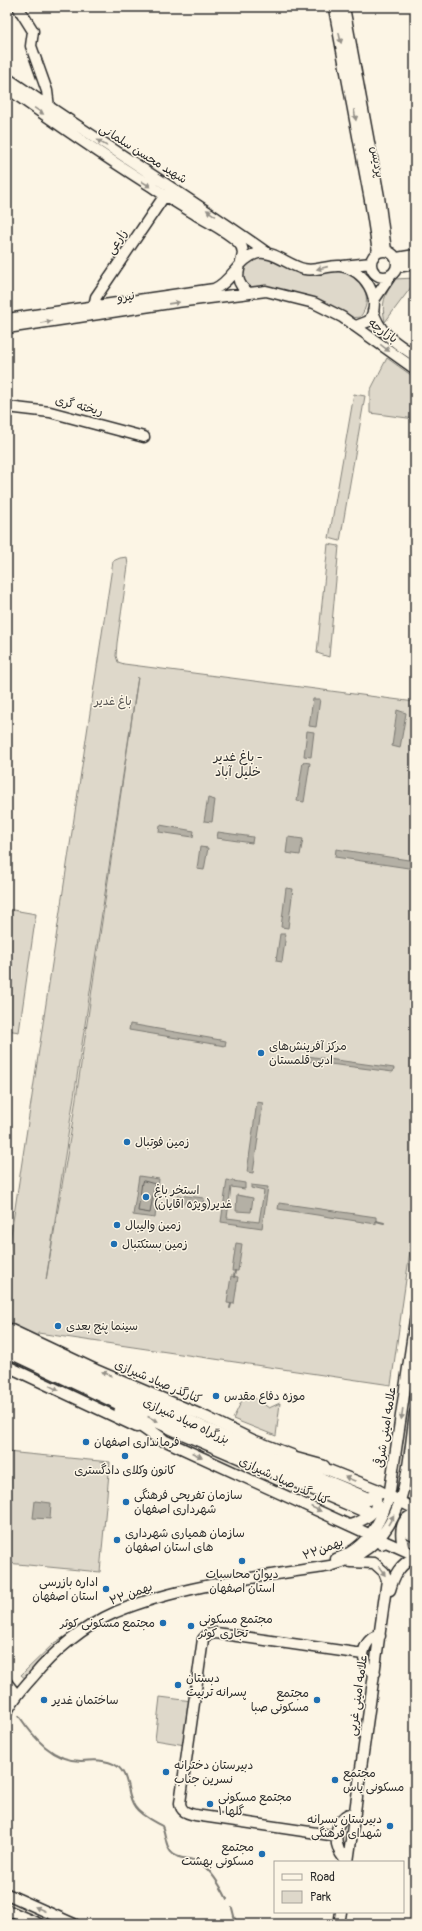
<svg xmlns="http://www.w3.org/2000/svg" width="422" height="1931" viewBox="0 0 422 1931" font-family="Pangolin,'Playpen Sans Arabic',sans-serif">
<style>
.green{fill:#ded8ca;stroke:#84827a;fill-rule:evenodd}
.water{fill:#b4b0a5;stroke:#7d7b74}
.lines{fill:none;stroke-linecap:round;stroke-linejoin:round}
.shore{stroke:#62605c;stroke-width:1}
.stream{stroke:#7d7b74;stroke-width:2}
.secondary-casing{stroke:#2b2b2b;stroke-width:13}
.highway-casing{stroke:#2b2b2b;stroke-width:16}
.secondary{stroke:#fcf5e5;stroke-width:10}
.highway{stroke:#fcf5e5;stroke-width:13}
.oneway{fill:#949088}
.poi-dot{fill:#1f6fb2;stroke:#fcf5e5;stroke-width:1.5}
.labels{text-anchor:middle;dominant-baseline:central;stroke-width:3;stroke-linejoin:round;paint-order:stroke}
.street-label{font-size:12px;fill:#2b2b2b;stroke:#fcf5e5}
.park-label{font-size:12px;fill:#585653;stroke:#fcf5e5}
.poi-label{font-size:12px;fill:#2b2b2b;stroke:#fcf5e5;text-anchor:start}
.neighbourhood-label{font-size:13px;fill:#2b2b2b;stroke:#fcf5e5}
</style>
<rect width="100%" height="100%" fill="#fcf5e5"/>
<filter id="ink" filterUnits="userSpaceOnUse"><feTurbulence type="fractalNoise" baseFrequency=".025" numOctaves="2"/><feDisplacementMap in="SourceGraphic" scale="8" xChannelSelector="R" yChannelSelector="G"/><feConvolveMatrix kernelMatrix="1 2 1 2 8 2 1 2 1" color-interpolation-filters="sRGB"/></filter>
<g filter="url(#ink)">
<path class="green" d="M264,256C279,262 296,271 311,274C321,275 332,270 342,272C364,277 374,300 360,317L351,318L264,287C247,288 243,287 242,270L252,260Z
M415,278V282L385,322C381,302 384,296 395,279Z
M387,358L415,378V419L370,413V391Z
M354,394L365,396L340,541L329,538Z
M328,544L339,546L329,657L317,653Z
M127,557L128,566L117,643L116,656L118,662L124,664L415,702V1216L391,1385L38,1333L37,1342L7,1328V1261L113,561L120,558ZM138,677L71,1132L46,1280Z
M7,909L36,914L19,1032L7,1030Z
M246,1392L269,1408L280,1403L276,1436L233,1419Z
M7,1452L110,1462L100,1572L7,1563Z
M67,1635L69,1638L26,1679L21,1675L54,1643Z
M160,1697L192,1701L185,1745L155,1740Z"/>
<path class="water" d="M313,699H320L316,727L309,726Z
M397,710L406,713L400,748L392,746Z
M307,731L314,732L311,757L304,756Z
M303,762L310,763L304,802L297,801Z
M208,798L215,800L212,822L204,821Z
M160,825L194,831L193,837L159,832Z
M218,832L253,837L252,843L217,838Z
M288,837L303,839L300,855L286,853Z
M200,847L208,848L204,870L197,869Z
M336,849L415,861V869L335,857Z
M286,888L293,889L288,928L281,927Z
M280,934H286L282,962L276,961Z
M130,1024L226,1041L225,1046L129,1030Z
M307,1056L394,1068L393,1072L306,1061Z
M257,1102L263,1103L253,1173L247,1172Z
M139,1176L159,1179L155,1218L133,1215Z
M227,1180L245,1183V1189L231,1187L227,1218L259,1222L264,1191L251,1188V1185L268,1187L262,1228L221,1222Z
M178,1195L204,1198L203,1206L177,1202Z
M237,1195L253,1198L251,1212L236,1211Z
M279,1203L376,1217V1224L278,1209Z
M236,1243L242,1244L238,1271H232Z
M231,1276L238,1277L234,1304L227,1303Z
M35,1501L51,1503L50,1519L33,1518Z"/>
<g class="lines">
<path class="shore" d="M144,1181L155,1184L150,1213L138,1211L142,1182Z"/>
<path class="stream" d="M376,1221L384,1223
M234,1277L235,1271
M230,1308L231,1304
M19,1716C34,1738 53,1761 81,1761C93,1760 106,1759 117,1766C130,1775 126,1795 135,1807C141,1816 153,1821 162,1826C166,1835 165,1845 171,1852C176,1859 189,1858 196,1861C210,1867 221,1887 227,1899
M232,1908L236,1924"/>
<g class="secondary-casing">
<path id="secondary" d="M18,7L33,31L31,46L47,91L49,107
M342,7L334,8L370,200L378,252
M344,7L379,197L386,251
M7,78C92,137 181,192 266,252
M7,88C54,122 102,155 151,186C165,196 180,205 195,214C209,223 225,230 238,242C254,257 223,275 249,293
M371 264a13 13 0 1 1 26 0a13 13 0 1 1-26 0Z
M397,258L415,255
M343,266L371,263
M397,267L415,264
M374,300L391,275
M94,306L96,297L165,195
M373,311C380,335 396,342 415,356
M7,319L214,289C232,282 239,257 258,253C273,250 289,266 304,269C316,272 327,265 340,266C365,269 383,299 369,321L356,326
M7,328L177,302L266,291L314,303L342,317L415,369
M7,407L50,412L144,437
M7,1328L96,1370L206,1417L253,1440L292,1455
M7,1366L137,1427
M155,1436L386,1542
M316,1465L376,1489L415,1509
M350,1525C369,1519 385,1509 371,1487
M381,1544L386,1542L415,1555
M404,1550C400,1536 398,1519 415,1514
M336,1559C365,1549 380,1525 389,1497L415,1320
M390,1590C394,1575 400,1564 415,1557
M375,1673L366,1667L363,1654C365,1645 370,1636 380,1636
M7,1683L17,1696
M7,1712C13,1699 23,1688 32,1678C54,1651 84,1626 116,1612C182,1585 259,1577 330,1566C406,1546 406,1480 415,1413
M337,1836L195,1815C187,1813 181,1812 180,1803L203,1639L207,1635L216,1633L363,1654
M348,1861C331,1852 332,1813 355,1813
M348,1862L387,1580L384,1572L374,1563L351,1562
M7,1894L74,1924
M7,1910L39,1924
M339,1924L341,1912"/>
</g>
<g class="highway-casing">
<path id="highway" d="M7,1337L239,1445L367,1499
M7,1350L177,1430L364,1510
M121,1411L161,1439
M283,1456L323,1467
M411,1521L415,1523
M406,1529L415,1534"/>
</g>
<use href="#secondary" class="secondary"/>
<use href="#highway" class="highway"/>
</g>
<defs><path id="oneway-solid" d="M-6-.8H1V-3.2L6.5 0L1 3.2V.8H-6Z"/></defs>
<g class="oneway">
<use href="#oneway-solid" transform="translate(340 38) rotate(78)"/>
<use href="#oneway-solid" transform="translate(39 111) rotate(35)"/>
<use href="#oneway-solid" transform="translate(355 115) rotate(80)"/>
<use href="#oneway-solid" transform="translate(102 143) rotate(-148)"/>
<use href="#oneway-solid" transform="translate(146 184) rotate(32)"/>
<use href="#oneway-solid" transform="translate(211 213) rotate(-145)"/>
<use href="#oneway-solid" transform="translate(322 268) rotate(167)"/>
<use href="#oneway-solid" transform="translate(174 303) rotate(-8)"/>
<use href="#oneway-solid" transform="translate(46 322) rotate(-9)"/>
<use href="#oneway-solid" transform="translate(385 348) rotate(37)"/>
<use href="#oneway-solid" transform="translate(107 1374) rotate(-156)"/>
<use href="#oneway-solid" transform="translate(54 1388) rotate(26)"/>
<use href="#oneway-solid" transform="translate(402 1414) rotate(98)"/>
<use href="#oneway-solid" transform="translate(153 1419) rotate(25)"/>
<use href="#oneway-solid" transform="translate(197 1455) rotate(25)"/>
<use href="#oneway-solid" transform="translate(350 1479) rotate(-158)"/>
<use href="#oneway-solid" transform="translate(316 1509) rotate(25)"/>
<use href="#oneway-solid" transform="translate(391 1520) rotate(-60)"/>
<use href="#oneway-solid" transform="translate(382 1571) rotate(55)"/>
<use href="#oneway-solid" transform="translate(40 1909) rotate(-156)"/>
</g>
</g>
<g class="poi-dot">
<circle cx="261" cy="1053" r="4"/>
<circle cx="127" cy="1142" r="4"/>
<circle cx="146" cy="1197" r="4"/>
<circle cx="117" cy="1225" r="4"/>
<circle cx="114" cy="1244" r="4"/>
<circle cx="58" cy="1326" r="4"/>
<circle cx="216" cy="1396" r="4"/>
<circle cx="86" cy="1442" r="4"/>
<circle cx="125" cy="1456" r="4"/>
<circle cx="126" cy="1502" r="4"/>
<circle cx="117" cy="1540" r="4"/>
<circle cx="242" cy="1561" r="4"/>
<circle cx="106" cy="1589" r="4"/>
<circle cx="163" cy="1623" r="4"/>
<circle cx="191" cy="1626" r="4"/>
<circle cx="178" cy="1685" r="4"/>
<circle cx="44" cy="1700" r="4"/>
<circle cx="317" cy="1700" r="4"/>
<circle cx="166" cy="1772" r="4"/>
<circle cx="335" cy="1780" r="4"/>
<circle cx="210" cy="1804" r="4"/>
<circle cx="390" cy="1826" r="4"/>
<circle cx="262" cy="1854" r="4"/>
</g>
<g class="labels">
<g class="street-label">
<text transform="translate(143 154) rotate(32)">شهید محسن سلمانی</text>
<text transform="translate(377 162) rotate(80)">پردیس</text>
<text transform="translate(117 242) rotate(-56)">زارعی</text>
<text transform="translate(126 297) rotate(-9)">نیرو</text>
<text transform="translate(383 331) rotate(36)">بازارچه</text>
<text transform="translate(79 406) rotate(14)">ریخته گری</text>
<text transform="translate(158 1382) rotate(23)">کنارگذر صیاد شیرازی</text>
<text transform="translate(186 1421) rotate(25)">بزرگراه صیاد شیرازی</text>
<text transform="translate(386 1427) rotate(-81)">علامه امینی شرقی</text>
<text transform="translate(284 1481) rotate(25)">کنار گذر صیاد شیرازی</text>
<text transform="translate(323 1549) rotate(-21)">۲۲بهمن</text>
<text transform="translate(131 1594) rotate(-20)">۲۲ بهمن</text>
<text transform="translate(358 1695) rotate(-82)">علامه امینی غربی</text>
</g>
<g class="park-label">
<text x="113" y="701">باغ غدیر</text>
</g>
<g class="poi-label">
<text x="269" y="1046">مرکز آفرینش‌های<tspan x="269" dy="14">ادبی قلمستان</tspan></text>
<text x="135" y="1142">زمین فوتبال</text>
<text x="154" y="1190">استخر باغ<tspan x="154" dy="14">غدیر(ویژه اقایان)</tspan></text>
<text x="125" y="1225">زمین والیبال</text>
<text x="122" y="1244">زمین بستکتبال</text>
<text x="66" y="1326">سینما پنج بعدی</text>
<text x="224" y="1396">موزه دفاع مقدس</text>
<text x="94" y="1442">فرمانداری اصفهان</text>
<text x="125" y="1470" text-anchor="middle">کانون وکلای دادگستری</text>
<text x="134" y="1495">سازمان تفریحی فرهنگی<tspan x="134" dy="14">شهرداری اصفهان</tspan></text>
<text x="125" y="1533">سازمان همیاری شهرداری<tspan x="125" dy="14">های استان اصفهان</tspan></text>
<text x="242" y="1574" text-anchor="middle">دیوان محاسبات<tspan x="242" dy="14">استان اصفهان</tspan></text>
<text x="98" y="1582" text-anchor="end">اداره بازرسی<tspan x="98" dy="14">استان اصفهان</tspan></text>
<text x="199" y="1619">مجتمع مسکونی<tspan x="199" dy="14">تجاری کوثر</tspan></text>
<text x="155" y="1623" text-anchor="end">مجتمع مسکونی کوثر</text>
<text x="186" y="1678">دبستان<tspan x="186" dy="14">پسرانه تربیت</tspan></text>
<text x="309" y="1693" text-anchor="end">مجتمع<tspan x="309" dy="14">مسکونی صبا</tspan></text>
<text x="52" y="1700">ساختمان غدیر</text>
<text x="174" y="1765">دبیرستان دخترانه<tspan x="174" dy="14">نسرین جناب</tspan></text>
<text x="343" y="1773">مجتمع<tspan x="343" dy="14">مسکونی یاس</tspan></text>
<text x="218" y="1797">مجتمع مسکونی<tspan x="218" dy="14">گلها ۱</tspan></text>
<text x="382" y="1819" text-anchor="end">دبیرستان پسرانه<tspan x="382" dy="14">شهدای فرهنگی</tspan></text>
<text x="254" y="1847" text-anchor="end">مجتمع<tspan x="254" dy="14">مسکونی بهشت</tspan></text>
</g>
<g class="neighbourhood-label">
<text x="238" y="757">باغ غدیر -<tspan x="238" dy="15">خلیل آباد</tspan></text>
</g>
</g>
<rect width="422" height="1931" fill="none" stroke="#fcf5e5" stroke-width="24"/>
<rect x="12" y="12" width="398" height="1907" fill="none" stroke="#2b2b2b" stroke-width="1.5" filter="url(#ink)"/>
<rect x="274" y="1861" width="130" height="52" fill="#fcf5e5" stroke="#a8a49b"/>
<rect x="282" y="1874" width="20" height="6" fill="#fcf5e5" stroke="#a8a49b"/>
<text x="310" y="1881" font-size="12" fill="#2b2b2b">Road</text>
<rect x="282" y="1891" width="20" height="12" fill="#ded8ca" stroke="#a8a49b"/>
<text x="310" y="1901" font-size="12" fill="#2b2b2b">Park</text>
</svg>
